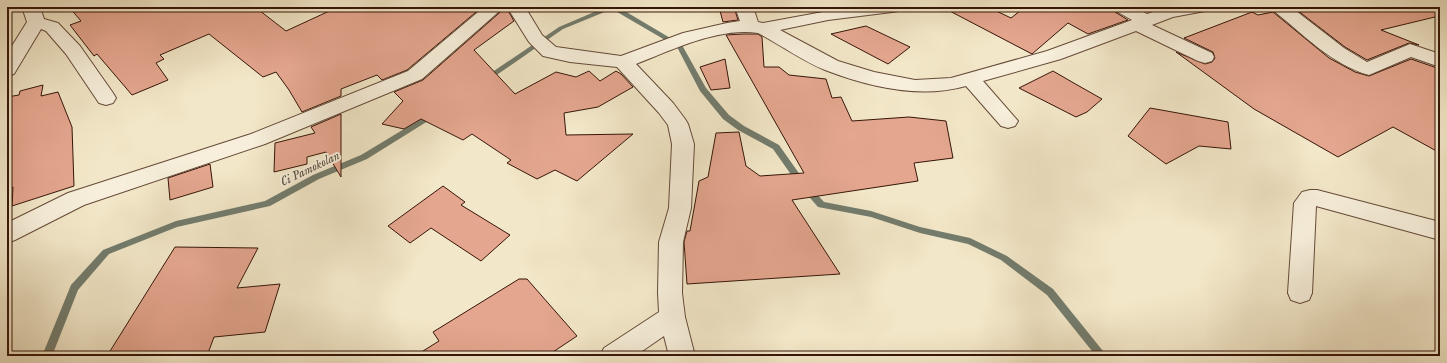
<svg xmlns="http://www.w3.org/2000/svg" width="1447" height="363" viewBox="0 0 1447 363" font-family="'IM FELL English',serif">
<style>
.lines{fill:none;stroke-linecap:round;stroke-linejoin:round}
.stream{fill:#737c6d;fill-rule:evenodd}
.building{fill:#e4a68f;stroke:#361508}
.minor-casing{stroke:#654a38;stroke-width:2}
.minor{fill:#f7efdb;fill-rule:evenodd}
.labels{text-anchor:middle;dominant-baseline:central;stroke-width:4;stroke-linejoin:round;paint-order:stroke}
.water-label{font-size:13px;font-style:italic;fill:#5a5143;stroke:#f7efdb}
</style>
<rect width="100%" height="100%" fill="#f2e7c8"/>
<filter id="stains"><feTurbulence type="fractalNoise" baseFrequency=".005" numOctaves="4"/><feColorMatrix values="0 0 0 0 .2 0 0 0 0 .09 0 0 0 0 .02 0 0 0 .5 -.17"/></filter>
<radialGradient id="worn" r=".72"><stop offset=".6" stop-color="#630" stop-opacity="0"/><stop offset="1" stop-color="#630" stop-opacity=".3"/></radialGradient>
<g class="lines">
<path class="stream" d="M606,7H618L682,45L706,88L729,115L744,126L779,145L803,179L824,202L871,211L920,227L970,238L1007,256L1053,289L1107,356H1096L1047,295L1001,260L968,244L920,233L871,217L818,207L797,183L773,149L738,130L723,119L700,91L677,47L612,9L563,29L488,81H484L482,79L559,27Z
M429,114H435L436,116L367,159L319,179L270,206L177,227L109,254L78,290L52,356H42L71,285L103,250L176,221L265,201L313,175L361,155Z"/>
</g>
<path class="building" d="M69,7H255L286,31L338,7H482L407,70L382,80L377,75L341,89V96L302,112L289,90L276,72L263,77L209,34L160,55L164,59L156,63L168,80L132,95L97,54L94,56L70,25L81,21Z
M506,7L514,21L474,50L515,94L556,72L576,77L589,71L600,81L616,71L621,74L633,87L598,107L564,113L566,135L633,134L577,181L555,170L537,179L507,163L511,160L472,134L463,140L421,119L404,129L382,124L403,101L394,92L423,80Z
M719,7H734L738,20L723,22Z
M942,7H988L1011,18L1025,7H1112L1115,12L1128,20L1088,34L1068,23L1032,54Z
M1293,7H1438L1439,16L1381,30L1419,45L1409,43L1367,60L1345,47Z
M1252,12L1258,15L1273,12L1329,58L1355,72L1369,76L1411,59L1440,69V153L1393,127L1338,157L1254,109L1176,52L1205,64L1212,62L1215,58L1213,52L1184,38Z
M866,26L910,47L888,64L831,34Z
M743,34H758L762,37L764,67H779L789,75L826,79L832,98L841,97L852,121L909,117L946,121L953,158L914,163L918,181L792,200L840,274L687,284L684,242L687,231H690L699,181L708,177L716,133L739,132L746,166L760,176L804,173L726,35Z
M725,59L730,88L711,90L700,67Z
M1053,71L1072,82L1102,99L1087,112L1076,117L1019,88Z
M43,85L41,96L58,92L72,127L74,186L12,206L13,187L7,189V97L19,95L20,91Z
M1150,108L1228,122L1231,149L1199,146L1166,164L1128,136Z
M341,114V177L326,152L307,157V164L274,172L275,143L315,133L311,127Z
M210,164L213,187L170,200L168,178Z
M443,186L465,202L461,205L510,235L481,261L431,228L410,243L388,226Z
M175,247L258,248L237,288L280,284L265,332L214,337L207,356H107Z
M519,279H527L577,336L547,356H415L439,341L433,332Z"/>
<g class="lines">
<g class="minor-casing">
<path id="minor" d="M22,7H40L44,19L58,23L80,46L113,93L116,98L113,103L106,105L99,103L66,54L46,31L41,29L14,74L7,76V54L27,22Z
M484,7H504L422,79L265,144L84,205L15,240L7,243V223L68,193L251,134L408,71Z
M507,7H525L542,35L556,47L621,56L683,33L727,23L740,21L735,7H753L758,22L763,23L850,7H901L898,11L892,12L828,20L780,30L838,61L874,72L915,80L951,78L1047,51L1132,20L1116,11L1113,7H1135L1147,14L1168,7H1208L1205,11L1173,17L1152,25L1212,53L1214,57L1212,61L1205,63L1198,61L1136,31L1061,59L983,81L1018,121L1015,126L1008,128L1001,126L966,86C920,99 869,87 825,70C803,61 779,44 758,33C719,27 672,50 636,64L673,103L685,119L688,124L694,144L691,208L683,242L682,293L685,317L695,356H669L664,336L635,356H600L604,348L659,312L658,293L659,242L669,208L672,144L668,125L659,113L617,67L570,62L543,56L529,42Z
M1271,7H1291L1344,48L1367,62L1410,44L1440,54V67L1411,57L1369,75C1332,65 1303,34 1274,11Z
M1310,190H1317L1440,222V240L1316,206L1312,293L1309,300L1300,303L1291,300L1288,293L1294,203L1302,192Z"/>
</g>
<use href="#minor" class="minor"/>
</g>
<g class="labels">
<g class="water-label">
<text transform="translate(310 169) rotate(-26)">Ci Pamokolan</text>
</g>
</g>
<rect width="1447" height="363" fill="none" stroke="#f2e7c8" stroke-width="24"/>
<rect x="8" y="8" width="1431" height="347" fill="none" stroke="#361508" stroke-width="2"/>
<rect x="12" y="12" width="1423" height="339" fill="none" stroke="#361508"/>
<rect width="100%" height="100%" filter="url(#stains)"/>
<rect width="100%" height="100%" fill="url(#worn)"/>
</svg>
